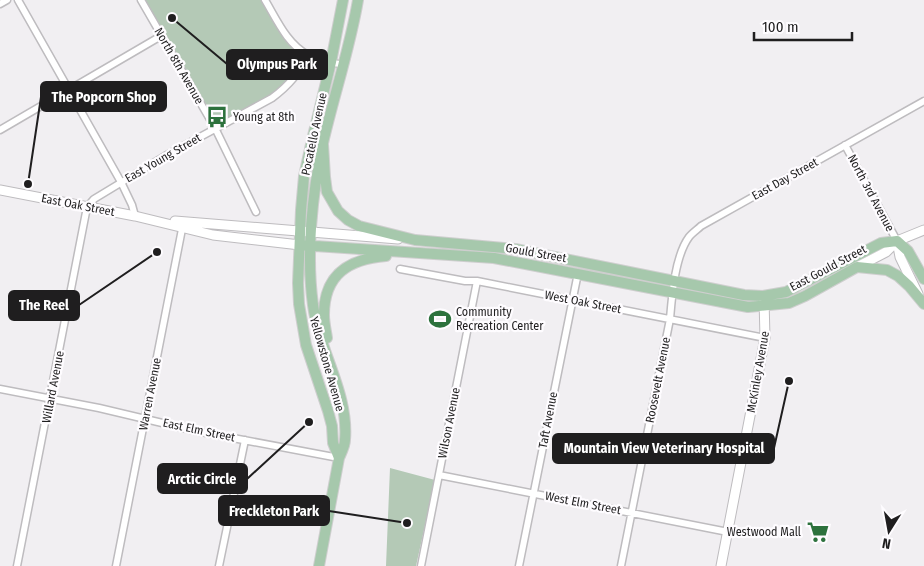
<svg xmlns="http://www.w3.org/2000/svg" width="924" height="566" viewBox="0 0 924 566" font-family="'Fira Sans Condensed',sans-serif">
<style>
.green{fill:#b4c9b6}
.lines{fill:none;stroke-linecap:round;stroke-linejoin:round}
.street-casing{stroke:#bebcbf;stroke-width:9}
.secondary-casing{stroke:#bebcbf;stroke-width:11}
.primary-casing{stroke:#cecece;stroke-width:12}
.street{stroke:#fff;stroke-width:6}
.secondary{stroke:#fff;stroke-width:9}
.primary{stroke:#a6c8ac;stroke-width:10}
.labels{text-anchor:middle;dominant-baseline:central;stroke-width:4.5;stroke-linejoin:round;paint-order:stroke}
.street-label{font-size:12px;fill:#1f1e1f;stroke:#fefcff}
.poi-label{font-size:12px;fill:#1f1e1f;stroke:#fefcff;text-anchor:start}
.leader{fill:none;stroke:#1f1e1f;stroke-width:2}
.callout-dot{fill:#1f1e1f;stroke:#fefcff;stroke-width:2}
.callout{fill:#1f1e1f;stroke:#1f1e1f;stroke-width:2}
.callout-label{font-size:14px;text-anchor:middle;font-weight:bold;fill:#fff}
</style>
<rect width="100%" height="100%" fill="#f1eff2"/>
<path class="green" d="M141,0H265L286,35L308,55L321,73L293,80L284,89L215,128Z
M390,468L435,480L416,566H386Z"/>
<g class="lines">
<g class="street-casing">
<path id="street" d="M18,0L121,182L132,205L135,216
M141,0L215,128L256,212
M265,0C277,20 287,44 308,55C319,61 332,62 343,65
M0,4L7,0
M0,130L161,36
M845,145L897,241
M400,269L465,281H477L765,338
M0,389L99,408L196,431L339,458
M439,475L728,532
M17,566L87,207L94,199L165,156L272,98C287,87 300,73 308,55
M116,566L183,224
M219,566L245,440
M421,566L477,281
M519,566L578,273
M621,566L670,319C672,295 675,256 689,237C692,233 698,229 701,226L924,101"/>
</g>
<g class="secondary-casing">
<path id="secondary" d="M0,190L135,216L213,235L300,245
M175,221L398,239
M897,241L900,257L918,294
M857,267L886,252L897,241L924,230
M721,566L765,338L764,299"/>
</g>
<g class="primary-casing">
<path id="primary" d="M323,144L325,177L327,192L338,211L348,220L359,226L415,240L515,249L744,295L763,296L786,292L881,243L897,241L908,251L924,279
M300,245L494,258L748,307L789,303L805,296L857,267L887,270L898,276L909,286L924,304
M327,338C326,331 324,323 324,315C324,274 349,259 386,256
M339,458L333,443L332,426L328,411L306,345L299,304L298,283L301,210L304,176L312,140L331,62L343,0
M319,566L339,458C341,453 345,446 345,440C349,393 319,351 313,305C306,254 312,194 323,143C334,95 350,48 358,0"/>
</g>
<use href="#street" class="street"/>
<use href="#secondary" class="secondary"/>
<use href="#primary" class="primary"/>
</g>
<defs>
<g id="bus-bare" transform="scale(1.725)"><path d="M-5-6H5V4H4V6H2V4H-2V6H-4V4H-5ZM-3.5-4V0h7V-4ZM-3.5 1.2v1.5H-2V1.2ZM2 1.2v1.5H3.5V1.2Z" fill="#2d723d" stroke="#fefcff" stroke-width="2.5" paint-order="stroke"/></g>
<g id="stadium-bare" transform="scale(1.725)"><path d="M0-5a6.5 5 0 1 0 0 10a6.5 5 0 1 0 0-10ZM-3.5-1.8h7v3.6h-7Z" fill="#2d723d" stroke="#fefcff" stroke-width="2.5" paint-order="stroke"/></g>
<g id="supermarket-bare" transform="scale(1.725)"><path d="M-6-5.5h2.5l.6 2H6L4.5 2H-2.5L-4.4-4H-6ZM-1.5 3.2a1.3 1.3 0 1 0 .1 0ZM3 3.2a1.3 1.3 0 1 0 .1 0Z" fill="#2d723d" stroke="#fefcff" stroke-width="2.5" paint-order="stroke"/></g>
</defs>
<g fill-rule="evenodd">
<use href="#bus-bare" x="217" y="117"/>
<use href="#stadium-bare" x="440" y="319"/>
<use href="#supermarket-bare" x="818" y="532"/>
</g>
<g class="labels">
<g class="street-label">
<text transform="translate(179 66) rotate(60)">North 8th Avenue</text>
<text transform="translate(314 134) rotate(-78)">Pocatello Avenue</text>
<text transform="translate(163 158) rotate(-30)">East Young Street</text>
<text transform="translate(785 179) rotate(-29)">East Day Street</text>
<text transform="translate(871 193) rotate(62)">North 3rd Avenue</text>
<text transform="translate(78 205) rotate(11)">East Oak Street</text>
<text transform="translate(536 253) rotate(10)">Gould Street</text>
<text transform="translate(828 268) rotate(-28)">East Gould Street</text>
<text transform="translate(583 302) rotate(11)">West Oak Street</text>
<text transform="translate(327 364) rotate(74)">Yellowstone Avenue</text>
<text transform="translate(758 372) rotate(-80)">McKinley Avenue</text>
<text transform="translate(658 380) rotate(-79)">Roosevelt Avenue</text>
<text transform="translate(53 387) rotate(-79)">Willard Avenue</text>
<text transform="translate(150 394) rotate(-79)">Warren Avenue</text>
<text transform="translate(548 420) rotate(-79)">Taft Avenue</text>
<text transform="translate(449 423) rotate(-79)">Wilson Avenue</text>
<text transform="translate(199 430) rotate(12)">East Elm Street</text>
<text transform="translate(583 503) rotate(11)">West Elm Street</text>
</g>
<g class="poi-label">
<text x="233" y="117">Young at 8th</text>
<text x="456" y="312">Community<tspan x="456" dy="14">Recreation Center</tspan></text>
<text x="801" y="532" text-anchor="end">Westwood Mall</text>
</g>
</g>
<path class="leader" d="M172 18L227 64M28 184L41 97M157 252L79 305M789 381L774 448M309 422L247 479M407 523L329 511"/>
<g class="callout-dot">
<circle cx="172" cy="18" r="5"/>
<circle cx="28" cy="184" r="5"/>
<circle cx="157" cy="252" r="5"/>
<circle cx="789" cy="381" r="5"/>
<circle cx="309" cy="422" r="5"/>
<circle cx="407" cy="523" r="5"/>
</g>
<g class="callout">
<rect x="227" y="50" width="100" height="29" rx="5"/>
<rect x="41" y="82" width="125" height="29" rx="5"/>
<rect x="9" y="291" width="70" height="29" rx="5"/>
<rect x="553" y="434" width="221" height="29" rx="5"/>
<rect x="158" y="464" width="89" height="29" rx="5"/>
<rect x="219" y="496" width="110" height="29" rx="5"/>
</g>
<g class="callout-label">
<text x="277" y="69">Olympus Park</text>
<text x="104" y="102">The Popcorn Shop</text>
<text x="44" y="310">The Reel</text>
<text x="664" y="453">Mountain View Veterinary Hospital</text>
<text x="202" y="484">Arctic Circle</text>
<text x="274" y="516">Freckleton Park</text>
</g>
<g transform="translate(889 531) rotate(191)" stroke="#fefcff" stroke-width="4" paint-order="stroke">
<path d="M0-4L9 19L0 12L-9 19Z" fill="#1f1e1f"/>
<text y="-8" font-size="14" font-weight="bold" text-anchor="middle" fill="#1f1e1f">N</text>
</g>
<path d="M754 32v8h98v-8" fill="none" stroke="#1f1e1f" stroke-width="2.5"/>
<text x="762" y="32" font-size="15" fill="#1f1e1f" stroke="#fefcff" stroke-width="4" paint-order="stroke">100 m</text>
</svg>
